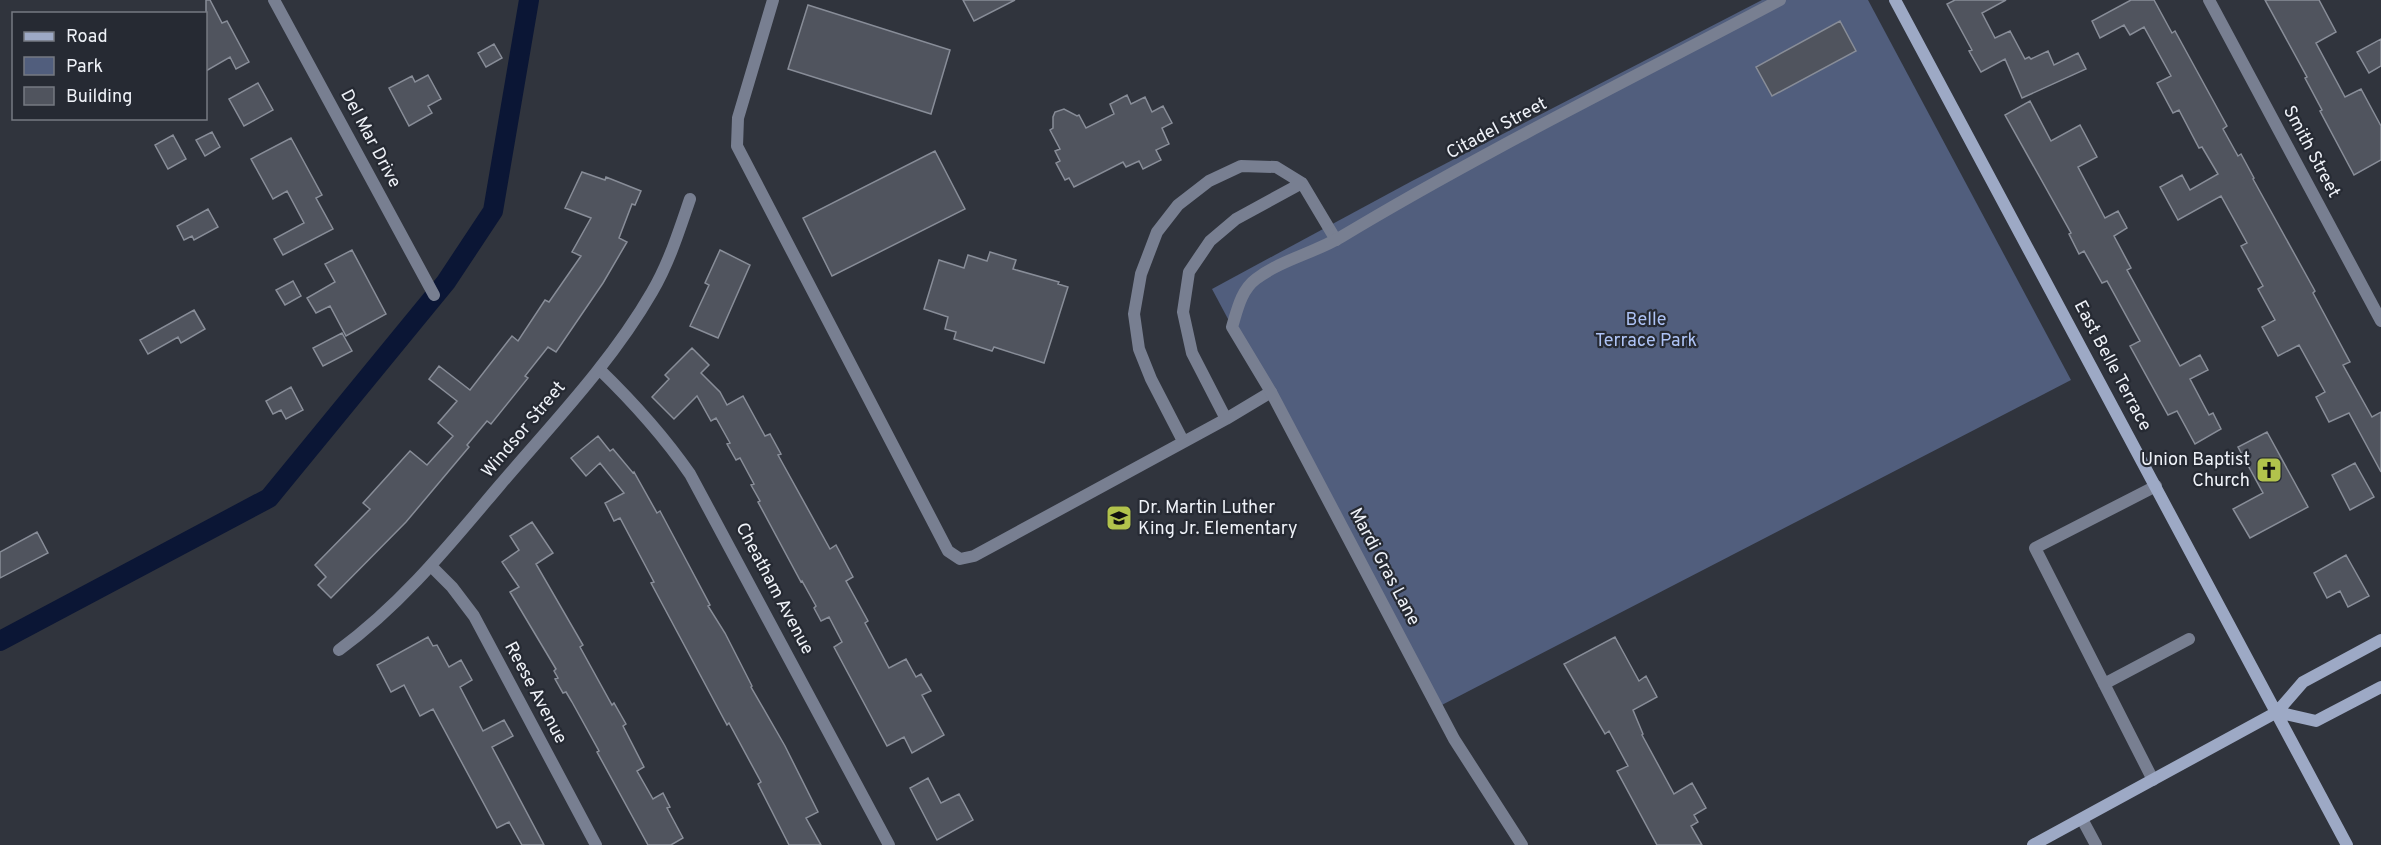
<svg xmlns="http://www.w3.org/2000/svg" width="2381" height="845" viewBox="0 0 2381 845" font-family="Overpass,sans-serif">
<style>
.green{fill:#515e7d}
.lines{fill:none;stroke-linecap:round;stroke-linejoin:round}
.canal{stroke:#0b1635;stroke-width:20}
.building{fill:#50545e;stroke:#888d98;stroke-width:1.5}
.lane{stroke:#787f91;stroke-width:12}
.street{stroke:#787f91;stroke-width:12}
.secondary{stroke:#9da9c5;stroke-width:12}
.labels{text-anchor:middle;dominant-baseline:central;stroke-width:4.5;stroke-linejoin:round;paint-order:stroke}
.street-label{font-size:18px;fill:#eff2f8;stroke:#262a33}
.park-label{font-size:18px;fill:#aec3f5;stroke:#262a33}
.poi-label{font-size:18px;fill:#eff2f8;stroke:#262a33;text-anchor:end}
</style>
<rect width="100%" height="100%" fill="#30343d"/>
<path class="green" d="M1762,0H1868L2071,380L1436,708L1212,289L1412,181Z"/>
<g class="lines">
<path class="canal" d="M0,641L269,498L446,282L493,211L529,0"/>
</g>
<path class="building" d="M206,0H210L222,23L227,21L249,62L236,69L230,57L206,71Z
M963,0H1015L974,21Z
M1955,0H2006L1982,13L1995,38L2010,31L2025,59L2029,57L2031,59L2048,51L2054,65L2078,53L2086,69L2022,98L2005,59L1981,72L1969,51L1972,50L1947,4Z
M2131,0H2154L2172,33L2175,31L2227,126L2223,129L2238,156L2241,154L2254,178L2253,179L2315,291L2313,293L2350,362L2343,365L2372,417L2381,412V472L2349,413L2329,422L2316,397L2325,392L2299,345L2278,356L2262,327L2275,320L2258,289L2263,286L2241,246L2247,243L2221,196L2178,220L2160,187L2182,175L2190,190L2218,174L2202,147L2199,148L2179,110L2173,113L2157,83L2171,76L2144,27L2130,35L2124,25L2100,38L2092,21Z
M2265,0H2319L2336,32L2316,43L2345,97L2361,89L2381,126V160L2354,175L2320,111L2322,110L2305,78L2307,77Z
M808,5L950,50L931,114L788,69Z
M1840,21L1856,51L1772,96L1756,67Z
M2381,39V66L2369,73L2357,52Z
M494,44L502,58L486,67L478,53Z
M428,75L441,99L428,106L432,113L409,126L389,88L412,76L415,82Z
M258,83L273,110L244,126L229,99Z
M1127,95L1131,104L1145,97L1152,112L1163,106L1172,123L1162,128L1169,144L1156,150L1161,160L1143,169L1139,161L1126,167L1123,162L1074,187L1069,178L1065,180L1056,163L1060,161L1055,151L1060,149L1050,130L1053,128V117L1055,112L1064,109L1077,116L1079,115L1086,128L1114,114L1110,104Z
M2030,101L2051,141L2080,125L2097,157L2078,167L2105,218L2118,211L2127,228L2114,236L2131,268L2127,270L2180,366L2200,355L2208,370L2190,379L2209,415L2213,413L2221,429L2195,444L2177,411L2168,415L2130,346L2140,341L2107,281L2102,283L2084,251L2079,254L2069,234L2071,233L2005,115Z
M212,132L220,147L205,156L196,140Z
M173,135L186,159L168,169L155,145Z
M291,138L322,195L316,198L333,229L283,255L274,239L304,223L287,191L273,199L251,159Z
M935,151L965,209L832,276L803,218Z
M582,172L605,180L606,177L641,191L635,205L632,204L619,238L627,242L603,283L556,352L548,347L525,376L528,378L491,424L487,421L467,445L469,447L406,522L331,598L318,585L326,577L315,565L370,509L363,503L410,451L427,465L453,436L438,423L457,401L429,379L439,366L470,390L512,336L518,341L545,300L549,302L581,256L572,252L591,218L565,208Z
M208,209L218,227L194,240L192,236L184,240L177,226Z
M352,250L386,314L346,336L330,306L316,313L307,298L335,282L325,264Z
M720,250L750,265L718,338L690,326L709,285L705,283Z
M990,252L1016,260L1013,269L1059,282L1058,284L1068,287L1044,363L994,347L992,351L954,339L956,332L945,329L948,317L924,309L939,260L964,268L968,255L987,261Z
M293,281L301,296L285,305L276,290Z
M194,310L205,329L181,343L178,337L148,354L140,340Z
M342,333L352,351L323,366L313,348Z
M692,348L709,365L701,373L720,392L727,405L743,396L765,436L770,434L781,454L778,455L830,549L836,545L853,577L846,581L868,621L865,623L889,668L906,659L916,677L921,674L931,691L922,695L944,735L912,753L904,737L887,746L834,647L842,642L829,617L821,621L814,608L816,606L802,581L801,582L758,502L760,501L751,485L754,484L740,458L736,460L727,444L730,443L716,418L711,421L697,396L674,419L652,397L669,379L665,375Z
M291,387L303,410L286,419L281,410L273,414L266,401Z
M2267,432L2308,507L2250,538L2233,509L2263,493L2238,447Z
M598,436L610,451L613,449L633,473L634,472L657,513L660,511L676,541L710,605L708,606L725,633L752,686L751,687L785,746L818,812L806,818L821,845H789L758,784L761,782L729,723L727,725L651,583L654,582L620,518L614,521L605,503L624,493L600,463L586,476L571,458Z
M2355,463L2374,497L2350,510L2332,475Z
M532,522L553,553L536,564L583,645L580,647L612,705L614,703L626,724L623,726L644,767L637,771L653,799L663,793L670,807L667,808L683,838L671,845H648L597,752L599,751L572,702L566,692L563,693L555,679L558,678L554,671L556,669L510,592L519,587L502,562L519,550L510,536Z
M37,532L48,553L0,578V552Z
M2346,555L2369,596L2348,607L2340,591L2327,598L2314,573Z
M428,637L433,646L437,645L449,667L461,660L472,680L460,687L483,731L504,720L513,736L492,747L544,845H522L509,822L497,828L433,709L420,716L404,685L391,692L377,665Z
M1615,637L1639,681L1646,676L1657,697L1633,710L1643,734L1642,735L1674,794L1692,783L1706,808L1694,815L1698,822L1691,826L1702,845H1657L1617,771L1628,766L1609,731L1605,734L1564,664Z
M928,778L941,803L959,794L973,820L937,840L910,788Z"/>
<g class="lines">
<path class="lane" d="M773,0L738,118L737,146L948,551L960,559L974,556L1226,419L1271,392
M1226,419L1192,353L1183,312L1189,272L1210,241L1236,219L1302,183
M1183,441L1151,379L1139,349L1134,314L1141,274L1157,232L1178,205L1209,181L1241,166L1276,167L1302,183L1336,240
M2104,684L2189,639
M2153,780L2035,548L2156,486
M2082,819L2096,845"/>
<path class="street" d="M274,0L434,295
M2209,0L2381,321
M599,369C633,402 663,435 690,474L889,845
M431,566L452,587L474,616L596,845
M339,650C402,604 450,544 500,485C553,423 611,363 652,292C669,263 679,231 690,199
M1522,845L1454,739L1271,392L1232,327C1237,311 1241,290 1256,279C1281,260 1314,253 1341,237C1484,151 1633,78 1780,0"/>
<path class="secondary" d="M1895,0L2347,845
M2277,712L2316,721L2381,687
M2033,845L2277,712L2303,682L2381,640"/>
</g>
<defs>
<g id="church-square" transform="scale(1.35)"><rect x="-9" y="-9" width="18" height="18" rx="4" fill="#b2c34c" stroke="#262a33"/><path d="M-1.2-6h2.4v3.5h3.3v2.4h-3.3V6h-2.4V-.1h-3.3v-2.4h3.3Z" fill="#111"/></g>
<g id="school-square" transform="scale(1.35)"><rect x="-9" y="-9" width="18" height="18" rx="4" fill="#b2c34c" stroke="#262a33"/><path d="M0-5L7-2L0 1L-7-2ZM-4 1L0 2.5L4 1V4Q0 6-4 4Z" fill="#111"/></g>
</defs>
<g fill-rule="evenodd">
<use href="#church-square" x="2269" y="470"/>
<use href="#school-square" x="1119" y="518"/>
</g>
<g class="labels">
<g class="street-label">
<text transform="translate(1497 129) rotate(-28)">Citadel Street</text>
<text transform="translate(370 139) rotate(62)">Del Mar Drive</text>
<text transform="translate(2311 152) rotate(62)">Smith Street</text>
<text transform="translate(2112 366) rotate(62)">East Belle Terrace</text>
<text transform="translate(524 430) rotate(-50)">Windsor Street</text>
<text transform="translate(1384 567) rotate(62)">Mardi Gras Lane</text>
<text transform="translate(774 589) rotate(62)">Cheatham Avenue</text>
<text transform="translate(535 693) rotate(62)">Reese Avenue</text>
</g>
<g class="park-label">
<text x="1646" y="320">Belle<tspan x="1646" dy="21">Terrace Park</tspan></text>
</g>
<g class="poi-label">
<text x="2250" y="460">Union Baptist<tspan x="2250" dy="21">Church</tspan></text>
<text x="1138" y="508" text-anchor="start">Dr. Martin Luther<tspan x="1138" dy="21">King Jr. Elementary</tspan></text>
</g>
</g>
<rect x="12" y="12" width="195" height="108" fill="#262a33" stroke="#767a82" stroke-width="1.5"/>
<rect x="24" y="32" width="30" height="9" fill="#9da9c5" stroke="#767a82" stroke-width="1.5"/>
<text x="66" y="42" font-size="18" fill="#eff2f8">Road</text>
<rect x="24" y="57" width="30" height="18" fill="#515e7d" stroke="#767a82" stroke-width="1.5"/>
<text x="66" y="72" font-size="18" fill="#eff2f8">Park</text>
<rect x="24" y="87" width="30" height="18" fill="#50545e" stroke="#767a82" stroke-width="1.5"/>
<text x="66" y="102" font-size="18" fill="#eff2f8">Building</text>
</svg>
